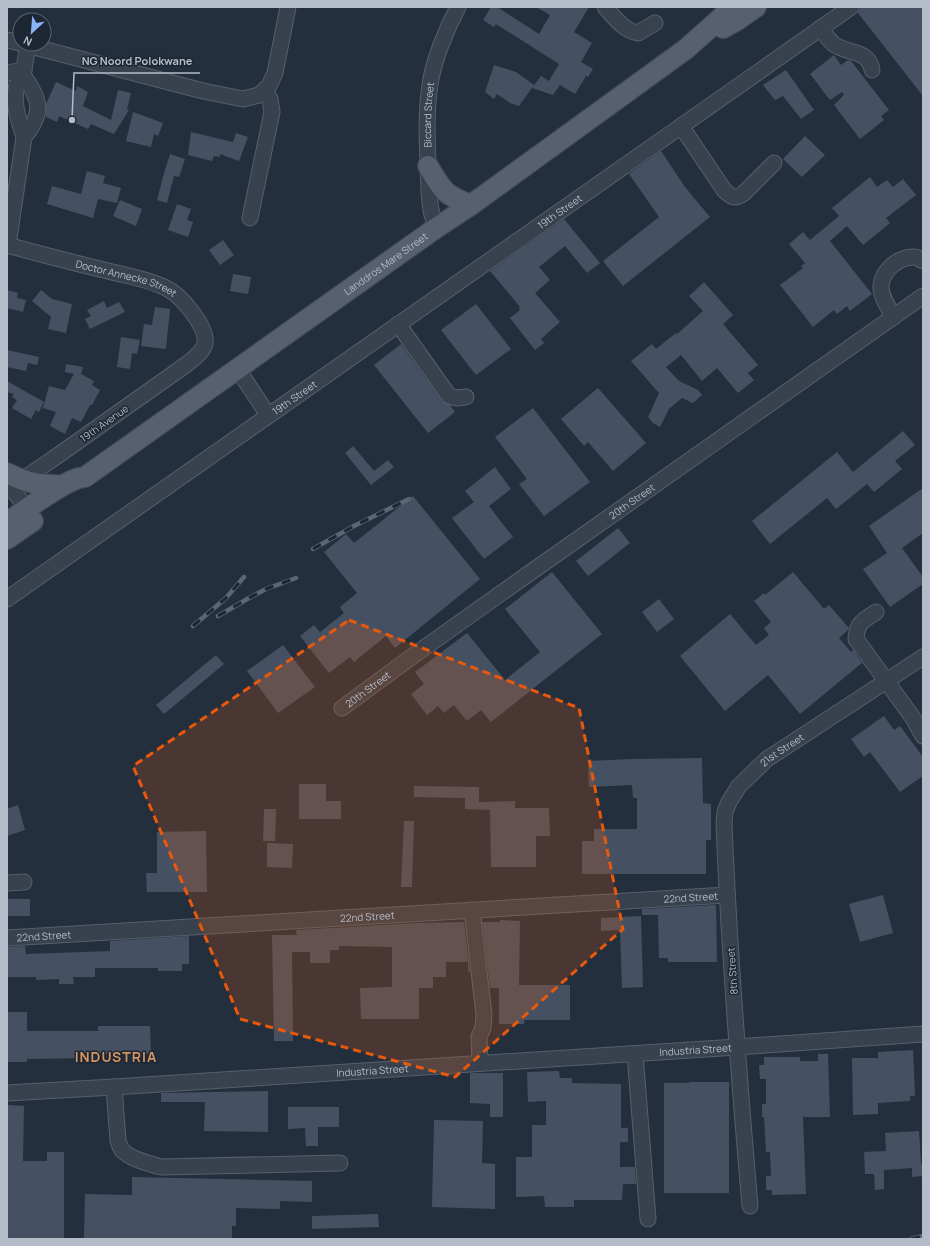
<svg xmlns="http://www.w3.org/2000/svg" width="930" height="1246" viewBox="0 0 930 1246" font-family="Manrope,sans-serif">
<style>
.building{fill:#455162}
.lines{fill:none;stroke-linecap:round;stroke-linejoin:round}
.minor-casing{stroke:#565f6c;stroke-width:17}
.major-casing{stroke:#414a57;stroke-width:22}
.minor{stroke:#38414e;stroke-width:15}
.major{stroke:#56606e;stroke-width:20}
.rail-casing{stroke:#5a6575;stroke-width:4.5}
.rail{stroke:#1d2633;stroke-width:3;stroke-dasharray:9;stroke-linecap:butt}
.marked{fill:#e8590c;fill-opacity:0.2;stroke:#e8590c;stroke-width:3;stroke-dasharray:8 5;stroke-linejoin:round}
.labels{text-anchor:middle;dominant-baseline:central;stroke-width:3;stroke-linejoin:round;paint-order:stroke}
.street-label{font-size:10px;fill:#b4bcc9;stroke:#1d2633}
.district-label{font-size:14px;font-weight:bold;letter-spacing:1px;fill:#d59563;stroke:#1d2633}
.leader{fill:none;stroke:#b4bcc9;stroke-width:1.5}
.callout-dot{fill:#b4bcc9;stroke:#1d2633;stroke-width:1.5}
.callout-label{font-size:11px;text-anchor:middle;font-weight:bold;fill:#b4bcc9;stroke:#1d2633;stroke-width:3;stroke-linejoin:round;paint-order:stroke}
</style>
<rect width="100%" height="100%" fill="#242f3e"/>
<path class="building" d="M491,7H497L539,34L550,15L536,7H589L574,32L592,43L581,62L593,69L588,77L586,76L575,94L560,85L553,95L532,88L541,76L549,81L559,64L496,24L494,27L483,20Z
M860,7H923V96L858,13Z
M834,55L841,65L848,60L851,61L889,110L881,116L884,120L860,139L834,105L844,95L842,92L830,100L810,74Z
M494,65L516,72L534,85L519,106L510,103L497,94L494,99L485,92Z
M786,70L814,110L801,119L783,96L775,100L763,85Z
M56,82L76,91L77,86L88,92L83,106L111,120L118,90L131,93L127,109L129,110L114,134L91,124L88,129L59,116L57,122L46,117V104Z
M133,112L163,123L158,136L154,134L151,147L126,141Z
M191,132L233,142L236,133L248,137L239,161L220,154V157L214,156L212,161L188,155Z
M805,136L825,155L802,177L783,159Z
M661,151L685,187L710,217L623,286L603,261L659,217L629,174Z
M170,154L185,159L179,177L174,176L167,203L157,200L164,173Z
M87,171L105,176L103,183L121,188L117,203L98,199L93,218L47,204L52,186L81,194Z
M870,177L877,187L887,180L893,187L903,179L916,195L886,218L890,223L863,245L847,226L830,241L872,294L850,311L847,306L837,314L834,310L813,327L780,285L803,268L801,266L805,263L789,244L803,232L810,240L839,216L832,208Z
M120,200L142,209L136,226L113,216Z
M177,204L191,209L187,220L193,222L188,237L168,230Z
M564,219L600,263L587,273L565,246L539,267L550,280L535,293L560,322L541,339L544,343L535,350L510,318L520,310L519,308L520,307L490,271Z
M223,240L234,255L220,265L209,250Z
M233,274L251,277L248,294L230,291Z
M704,282L733,315L723,324L758,365L748,373L754,380L738,393L717,368L702,381L681,355L666,367L679,381L698,390L702,395L693,403L682,398L669,409L660,427L653,423L648,417L659,393L631,361L652,344L656,349L676,333L677,334L703,311L689,296Z
M7,290L18,293L17,298L26,300L23,312L7,308Z
M41,290L52,299L72,304L66,333L48,329L51,317L32,301Z
M104,301L107,308L119,302L125,312L90,329L85,319L91,316L87,310Z
M476,304L511,349L476,375L441,330Z
M155,307L170,309L166,349L141,346L144,324L152,325Z
M121,337L140,340L137,354L132,353L130,369L117,367Z
M401,344L442,401L450,405L455,412L428,433L374,365Z
M7,350L39,357L37,365L28,363L26,371L7,367Z
M66,364L83,367L81,374L94,381L92,385L100,390L92,405H90L81,422L72,418L65,434L50,426L56,412L43,408L49,386L65,390L74,374L65,372Z
M7,381L44,402L39,412L36,410L31,419L12,408L17,400L12,397L14,394L7,392Z
M598,388L646,443L613,471L588,442L584,446L561,419Z
M533,408L590,482L544,516L519,484L527,479L495,437Z
M903,431L915,445L895,461L902,469L874,492L867,484L836,509L827,498L770,544L752,521L837,452L853,472Z
M353,446L374,471L388,460L394,467L371,485L345,453Z
M495,467L511,489L489,506L513,537L484,559L452,518L474,502L465,491Z
M923,488V533L902,548L923,577V584L890,607L863,569L887,553L869,526Z
M413,496L480,579L395,648L386,636L354,662L350,657L329,673L300,636L314,625L320,632L344,613L340,607L357,593L324,552L346,534L354,543Z
M618,528L630,543L588,576L576,561Z
M552,572L602,634L491,722L481,710L467,721L454,705L444,713L438,706L427,715L411,694L424,684L415,672L467,633L505,680L540,652L505,609Z
M793,572L824,609L829,605L849,628L848,630L839,638L851,652L853,650L862,663L800,714L768,675L725,711L680,656L730,614L756,645L769,635L764,628L771,622L754,601L764,593L765,595Z
M659,599L674,619L657,632L642,612Z
M283,645L315,687L278,713L247,671Z
M216,655L224,664L164,714L156,705Z
M884,716L894,730L900,726L923,757V776L900,792L870,752L864,757L851,739Z
M702,758L703,803L711,804V840H706V874H582V841H594V829H637V798H633L632,785L589,787L588,761L632,759Z
M299,784H326V801H341V819H299Z
M414,786L479,787V802L515,801V808H549L550,836H536V867H491L490,810L465,809V798L414,797Z
M18,805L25,830L7,836V809Z
M264,809H276L275,841H263Z
M404,821H414L412,887H401Z
M206,831L207,892H147L146,873H157V832Z
M267,843L293,844L292,868L267,867Z
M883,895L893,933L860,942L849,904Z
M7,899H30V916H7Z
M715,905H716L717,962H668V958H659L658,915H642V909Z
M641,916L643,987L622,988L620,930L601,931V918Z
M500,920L520,921L519,985H570V1020H524V1024H499V988H490L482,922H500Z
M464,922L470,972H468V962H446V977H433V988H419V1019H361L360,988L392,987V947L339,946V950H330V963H310V952H292L293,1041H274L272,935H297L296,930L417,923Z
M189,936V964H182V971H158V968H95V977H73L74,984H59V979L36,980V977H7V947L25,946L26,954L110,951V941Z
M7,1012H27V1031H98V1026H150L151,1054H93V1058L27,1059V1062H7Z
M913,1050L915,1096H910V1101L878,1103V1114L853,1115L852,1058H878V1052Z
M818,1054H828L830,1117H803L806,1194L772,1195V1190H766V1176H771L770,1152H766L764,1117H762V1104H766V1079H760L759,1065H764V1057H800V1061H818Z
M559,1071L560,1078H572V1083L621,1084V1128H628V1142H620V1167H635L636,1184H623L622,1200H574V1207H545L544,1196L516,1197V1157H532V1125H546V1101L528,1102L527,1072Z
M470,1073H503V1117H490V1104L470,1103Z
M689,1082H729V1193H664V1083H689Z
M268,1091V1132L204,1131L205,1102H161V1093Z
M7,1105L24,1106L23,1161H47V1152H64V1239H7Z
M288,1107H339V1127H318V1146H306L305,1128L288,1129Z
M434,1120L483,1121L482,1163L495,1164V1209L432,1207Z
M919,1131L921,1164H923V1176L912,1177V1168L884,1170V1189L875,1190L874,1174H865L864,1152L886,1151L885,1133Z
M132,1177L312,1181V1202L280,1201V1209L236,1208V1226H232V1239L84,1238L85,1194L132,1195Z
M378,1214L379,1227L312,1229V1216Z"/>
<g class="lines">
<g class="minor-casing">
<g id="minor">
<path d="M605,7C615,18 623,30 638,33L655,23"/>
<path d="M820,28C825,34 829,41 835,45C849,54 869,50 872,70"/>
<path d="M7,40L20,43"/>
<path d="M23,44L203,91L243,99L259,95L269,86L275,73L288,7"/>
<path d="M7,73L24,70"/>
<path d="M681,126L724,190C731,197 735,200 744,193L774,163"/>
<path d="M24,137C44,113 41,100 23,75L28,45"/>
<path d="M250,218L272,112L270,99L265,91"/>
<path id="s1" d="M436,228C435,222 432,216 431,210C428,195 429,179 428,164C427,137 426,111 430,85C433,61 447,28 458,7"/>
<path id="s2" d="M7,245C41,254 74,263 108,271C127,276 149,279 166,288C181,295 208,327 205,344C203,352 193,359 187,364L50,461L7,490"/>
<path d="M8,245L24,137C19,122 11,99 18,83C19,80 22,78 23,75"/>
<path d="M894,317C888,307 880,296 881,285C883,270 899,256 915,257C918,257 920,260 923,261"/>
<path d="M398,324L449,396L457,398L466,397"/>
<path d="M237,368L268,415"/>
<path d="M7,481L33,518"/>
<path id="s3" d="M7,599L851,7"/>
<path d="M876,612C863,621 857,622 856,639L913,718L923,736"/>
<path id="s4" d="M342,708L410,658L524,577L923,296"/>
<path d="M7,883L24,882"/>
<path d="M472,910L484,1015L483,1028L479,1037L480,1063"/>
<path id="s5" d="M7,938L727,895"/>
<path d="M635,1054L648,1219"/>
<path d="M114,1087L118,1141C119,1144 120,1147 122,1150C132,1160 148,1163 161,1167L340,1163"/>
<path id="s6" d="M7,1093L114,1087L737,1047L923,1034"/>
<path id="s7" d="M750,1206C739,1078 729,951 724,823L725,812L729,802L739,786L767,759L923,657"/>
</g>
</g>
<g class="major-casing">
<g id="major">
<path d="M723,28L736,21L756,7"/>
<path d="M428,166C443,191 443,194 471,205"/>
<path d="M7,473C27,483 41,486 64,485"/>
<path id="s8" d="M7,523C22,511 38,501 54,491C64,485 73,478 85,477L436,228L471,205L686,49L733,7"/>
<path d="M7,539L33,521"/>
</g>
</g>
<use href="#minor" class="minor"/>
<use href="#major" class="major"/>
<g class="rail-casing">
<path id="rail" d="M313,549L354,526L409,499
M218,616L249,598L266,589L296,578
M193,626L226,598L244,577
M911,1239L923,1236"/>
</g>
<use href="#rail" class="rail"/>
</g>
<path class="marked" d="M349,620L579,708L623,929L455,1077L240,1019L133,766Z"/>
<g class="labels">
<g class="street-label">
<text stroke="none"><textPath href="#s1" startOffset="114">Biccard Street</textPath></text>
<text stroke="none"><textPath href="#s3" startOffset="675">19th Street</textPath></text>
<text stroke="none"><textPath href="#s8" startOffset="460">Landdros Mare Street</textPath></text>
<text stroke="none"><textPath href="#s2" startOffset="124">Doctor Annecke Street</textPath></text>
<text stroke="none"><textPath href="#s3" startOffset="351">19th Street</textPath></text>
<text transform="translate(104 423) rotate(-35)">19th Avenue</text>
<text stroke="none"><textPath href="#s4" startOffset="356">20th Street</textPath></text>
<text stroke="none"><textPath href="#s4" startOffset="32">20th Street</textPath></text>
<text stroke="none"><textPath href="#s7" startOffset="481">21st Street</textPath></text>
<text stroke="none"><textPath href="#s5" startOffset="685">22nd Street</textPath></text>
<text stroke="none"><textPath href="#s5" startOffset="361">22nd Street</textPath></text>
<text stroke="none"><textPath href="#s5" startOffset="37">22nd Street</textPath></text>
<text transform="translate(732 971) rotate(-94)">8th Street</text>
<text stroke="none"><textPath href="#s6" startOffset="690">Industria Street</textPath></text>
<text stroke="none"><textPath href="#s6" startOffset="366">Industria Street</textPath></text>
</g>
<g class="district-label">
<text x="116" y="1056">INDUSTRIA</text>
</g>
</g>
<path class="leader" d="M72 120L74 73H200"/>
<circle class="callout-dot" cx="72" cy="120" r="4"/>
<g class="callout-label">
<text x="137" y="65">NG Noord Polokwane</text>
</g>
<rect width="930" height="1246" fill="none" stroke="#b4bcc9" stroke-width="16"/>
<g transform="translate(32 32) rotate(206)"><circle r="19" fill="#1d2633" stroke="#59626f"/>
<path d="M0-3L7 15L0 10L-7 15Z" fill="#8ab4f8"/>
<text y="-6" font-size="11" font-weight="bold" text-anchor="middle" fill="#b4bcc9">N</text>
</g>
</svg>
